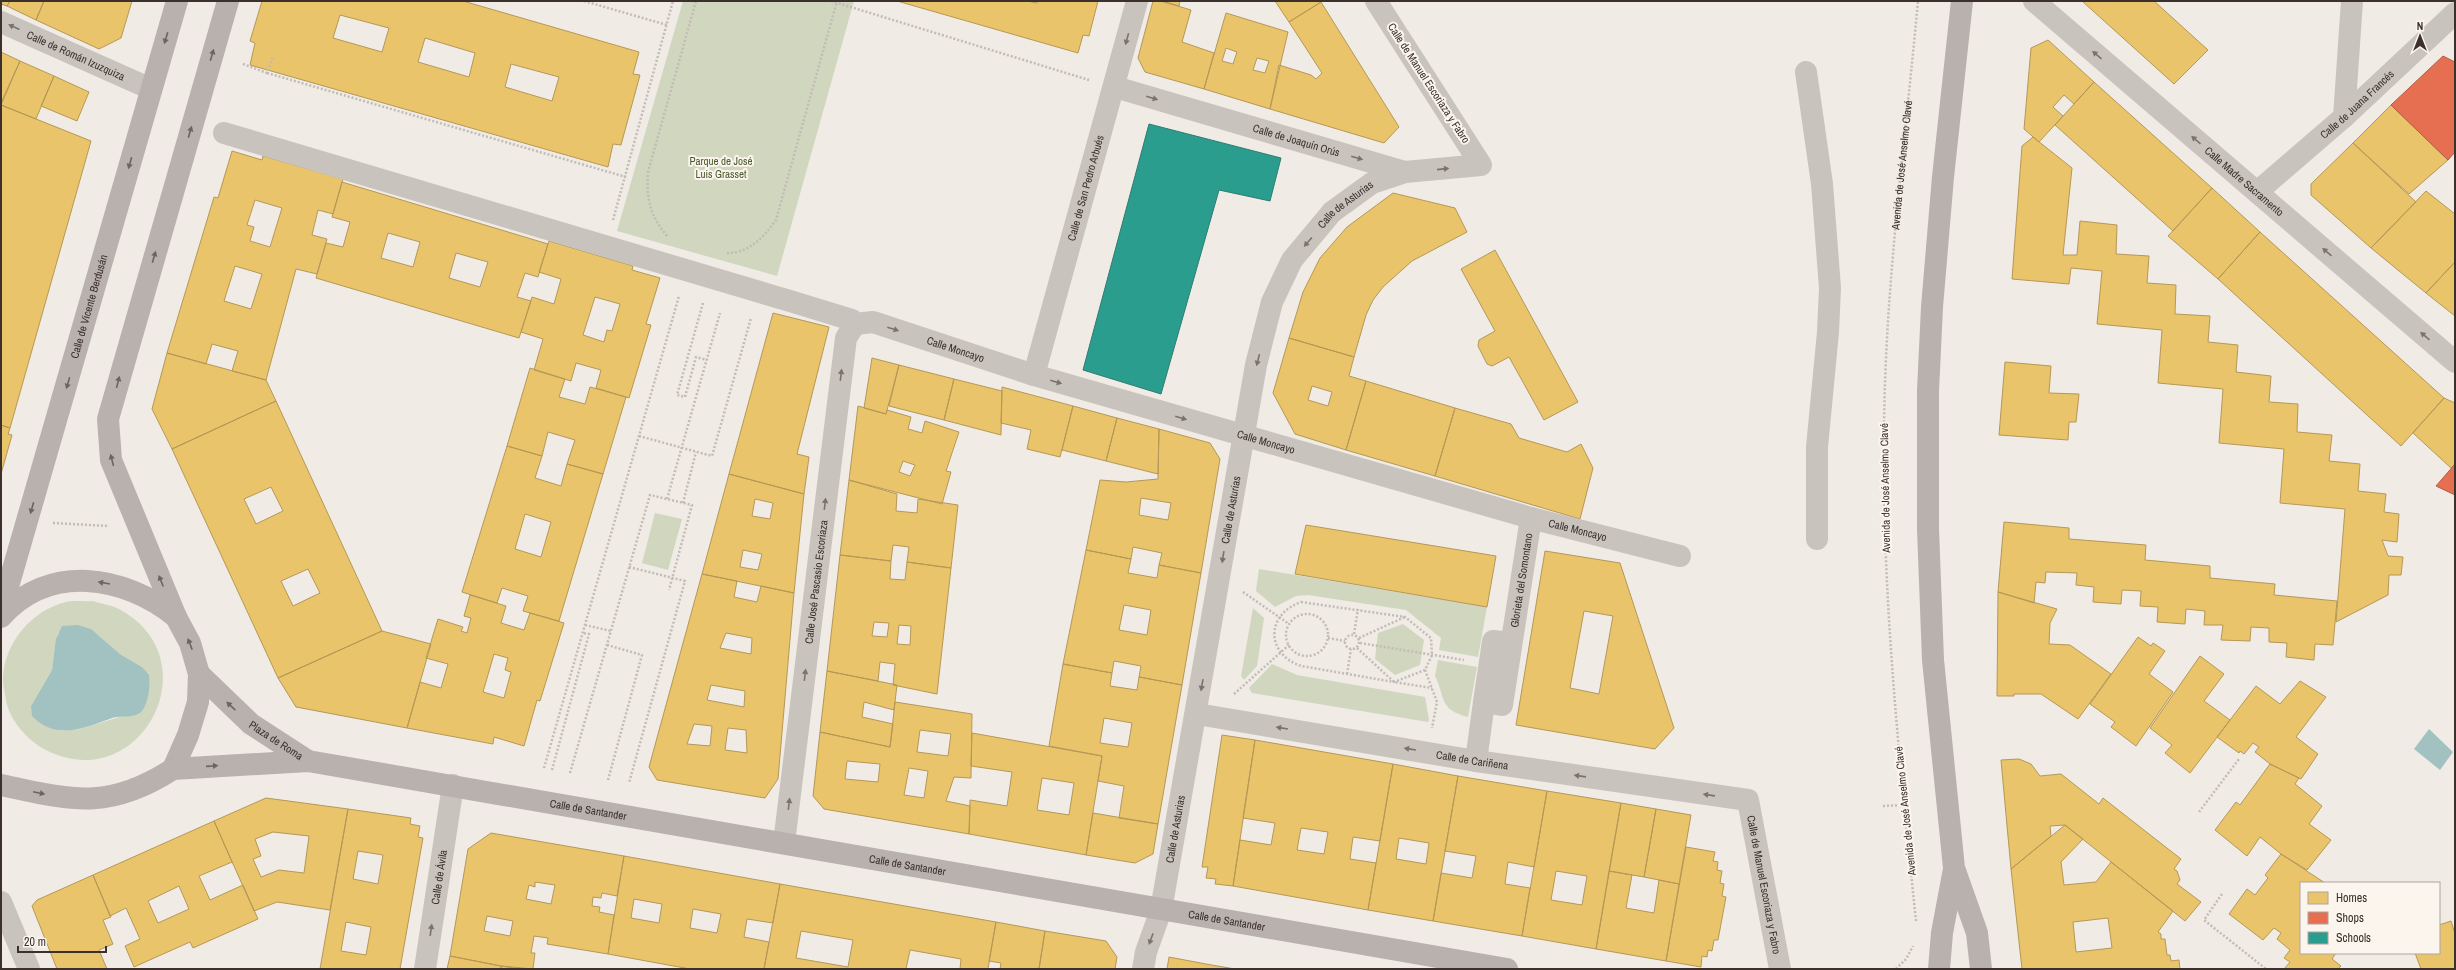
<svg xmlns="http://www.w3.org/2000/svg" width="2456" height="970" viewBox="0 0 2456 970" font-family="'Archivo Narrow',sans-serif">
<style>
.green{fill:#d1d6bf;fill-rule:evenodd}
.water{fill:#a1c2c1}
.homes{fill:#e9c46a;stroke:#b59857;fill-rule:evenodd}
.shops{fill:#e76f51;stroke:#b35c46}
.schools{fill:#2a9d8f;stroke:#2f7c71}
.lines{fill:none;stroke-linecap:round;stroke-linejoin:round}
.path{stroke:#c2bbb6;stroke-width:2.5;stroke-dasharray:2 2;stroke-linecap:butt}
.minor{stroke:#c9c3be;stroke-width:22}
.major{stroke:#b8b1ad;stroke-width:22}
.oneway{fill:#7b726d}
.oneway2{fill:#6d645f}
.labels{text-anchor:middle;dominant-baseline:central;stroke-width:4;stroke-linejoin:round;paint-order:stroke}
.street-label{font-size:11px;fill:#3b302b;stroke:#fbf5ee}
.park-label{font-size:11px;fill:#4a5a2e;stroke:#fbf5ee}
</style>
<rect width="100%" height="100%" fill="#f0ebe5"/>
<path class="green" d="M683,1H854L777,276L617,231Z
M655,513L682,519L668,570L642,563Z
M1259,569L1487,607L1478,657L1439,650L1441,638L1406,610L1308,595L1296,596L1275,607L1256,591Z
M93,601C101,604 112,605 119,609C214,660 139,800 44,749C27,740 9,719 6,700C5,693 3,686 3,679C4,643 32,610 66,602C74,600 85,602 93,601ZM58,633L99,636L120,654L142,667L123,716L80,729L61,731L31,706L52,670Z
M1253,608L1264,618L1257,666L1244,680L1241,676Z
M1403,624L1424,640L1420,665L1395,675L1375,659L1378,633Z
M1438,660L1477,667L1468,717C1438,709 1446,698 1435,676Z
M1272,664L1297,675L1425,697L1429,720L1428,722L1252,693L1249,688Z"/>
<path class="water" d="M78,625L91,629L120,654L142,667L149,675C150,686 149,702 142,711C135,719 121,715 112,718C85,728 56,741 32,716L31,706L52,670L56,639L62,626Z
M2429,729L2453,752L2440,770L2414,749Z"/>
<path class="homes" d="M1,1H10L7,6L1,4Z
M10,1H44L36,20L7,6Z
M44,1H132L121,38L99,49L36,20Z
M262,1H463L639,52L633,74L640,75L621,145L613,144L608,167L250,65L255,43L250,41ZM340,15L389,28L382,52L333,38ZM425,38L475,53L469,77L418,62ZM511,64L559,77L552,101L505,87Z
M897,1H1027L1037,3V1H1098L1089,36L1083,35L1078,53Z
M1153,1H1161L1191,10L1182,42L1214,53L1204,89L1145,72L1138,58Z
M1161,1H1180L1179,6Z
M1275,1H1320L1321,2L1289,22Z
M2082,1H2154L2208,50L2174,84Z
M1321,2L1399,127L1384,143L1270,109L1279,65L1311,75L1316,79L1322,73L1289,22Z
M1226,13L1288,32L1270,109L1204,89ZM1226,48L1237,52L1233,64L1222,61ZM1257,58L1269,61L1265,73L1253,70Z
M2048,40L2094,82L2074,104L2064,95L2053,107L2063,116L2039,142L2024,129L2031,48Z
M1,52L20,61L1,103Z
M20,61L54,76L36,119L1,105Z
M54,76L89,92L77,121L41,106Z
M2094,82L2212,188L2173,231L2055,125Z
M1,105L91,141L10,428L1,425Z
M2391,105L2448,160L2409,194L2353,143Z
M2033,137L2072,168L2063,255H2077L2080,221L2117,225L2116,254L2149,256L2147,283L2176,285L2175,314L2210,316L2208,342L2238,345L2236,372L2271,376L2269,402L2298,404L2297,432L2332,435L2329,461L2360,464L2358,491L2386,494L2384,512L2399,514L2397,542L2382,540L2388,556L2403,557L2401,575H2389L2388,595L2336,622L2345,509L2280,503L2284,449L2219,443L2223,389L2158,383L2162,330L2097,324L2102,271L2071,268L2069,284L2012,279L2022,146Z
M2353,143L2416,202L2371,248L2311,195V184Z
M232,151L262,160L263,156L343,179L333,214L318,210L312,235L327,239L317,274L296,269L266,380L232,371L238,351L212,344L206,364L167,353L214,197L218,198ZM255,200L282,208L270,247L250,241L254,227L247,225ZM235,266L262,274L251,309L224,301Z
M342,182L548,244L538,277L525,273L517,297L531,301L519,338L316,278L326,243L343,247L350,222L332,217ZM388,233L420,242L413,267L381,258ZM456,253L488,262L480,287L449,278Z
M2212,188L2260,232L2218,279L2168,236Z
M2426,191L2455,214V262L2426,293L2371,248Z
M1393,193L1455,208L1467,232L1412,261L1383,287L1373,300L1366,315L1354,357L1289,338L1303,292L1320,258L1347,227Z
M2260,232L2444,398L2401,446L2218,279Z
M549,241L633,266L632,270L660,278L646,324L651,325L629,398L596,388L601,370L576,363L571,381L534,370L543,339L521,332L532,297L554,304L561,279L539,272ZM595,297L620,304L612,331L607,330L604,342L583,335Z
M1495,250L1578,402L1544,420L1509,357L1492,366L1487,364L1478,346L1479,340L1495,331L1461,269Z
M2455,262V316L2426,293Z
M773,313L829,327L797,454L809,457L804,494L729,474Z
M1289,338L1354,357L1349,376L1366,381L1346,450L1295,434L1273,393ZM1312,386L1332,392L1328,406L1308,400Z
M167,353L266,380L276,401L172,449L152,409Z
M872,358L899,365L886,414L864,408Z
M2005,362L2051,366L2049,393L2079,394L2076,422H2069L2068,440L1999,435Z
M899,365L954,379L944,420L889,406Z
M530,368L565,379L559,397L585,404L590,387L626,397L603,474L567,464L575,440L548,432L542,456L507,446Z
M954,379L1002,391L1001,435L944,420Z
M1366,381L1455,408L1435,476L1346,450Z
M1002,387L1073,406L1060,457L1027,449L1031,430L1001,423Z
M2444,398L2455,403V464L2451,468L2413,433Z
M276,401L382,631L278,678L172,449ZM271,487L283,511L256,524L244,499ZM308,569L320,593L293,606L281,581Z
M858,406L886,414L887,410L911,417L908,429L922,433L925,421L959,432L946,471L951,472L942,504L849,480ZM903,461L915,465L910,476L899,472Z
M1073,406L1117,418L1106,461L1062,450Z
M1455,408L1511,424L1519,438L1567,452L1581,444L1593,468L1580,519L1435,476Z
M1117,418L1159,429L1158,474L1106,461Z
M1,425L10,428L8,434L12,435L1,474Z
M1159,429L1210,443L1220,459L1201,573L1159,565L1162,553L1133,547L1131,559L1086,550L1100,480L1126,482L1158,479ZM1141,498L1171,503L1168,520L1139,515Z
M507,446L542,456L535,478L561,486L567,464L603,474L559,621L523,611L528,596L502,588L497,603L462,592ZM525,514L551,522L541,557L515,549Z
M729,474L804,494L794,593L702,574ZM755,499L773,503L770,519L752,516ZM743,550L762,554L758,570L740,567Z
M849,480L897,494L896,511L917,513L918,499L958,505L951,568L907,562L909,547L893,545L891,561L840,555Z
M2004,522L2069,528V539L2146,545L2145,560L2210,566V578L2275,584L2274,595L2337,601L2333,645L2315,644L2314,660L2286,657L2287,643L2269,642V628L2251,627L2250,641L2221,640L2223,625H2204L2205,611L2186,609L2185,624L2157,622L2158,607L2140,606L2141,591L2122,590L2121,604L2093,602L2094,587L2076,585L2077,573L2046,572L2045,583L2036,582L2034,603L1998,592Z
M1306,525L1496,556L1487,607L1295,574Z
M1086,550L1131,559L1128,573L1157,578L1159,565L1201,573L1182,685L1139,677L1141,666L1114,661L1112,673L1063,664ZM1124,605L1151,610L1147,635L1119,630Z
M1545,551L1620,563L1674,728L1655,749L1516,725ZM1584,611L1613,616L1599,694L1570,688Z
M840,555L891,561L890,579L905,580L907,562L951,568L937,694L893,685L895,664L880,662L878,681L827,671ZM874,622L889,623L887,637L872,636ZM899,625L911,626L910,645L897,644Z
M702,574L737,581L734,597L757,602L761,586L794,593L778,779L765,798L657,780L649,767ZM726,633L752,638L751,654L720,648ZM711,685L745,691L744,707L707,700ZM694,724L712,726L710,746L687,744ZM728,728L746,730L747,753L725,750Z
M1998,592L2057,609L2050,623L2049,644L2070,645L2111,674L2078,719L2041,694H2014V696H1997Z
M470,595L506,606L501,623L524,630L530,613L564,623L540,701L537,700L524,746L494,737L493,744L407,728L420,682L441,688L448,664L426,658L438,619L463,627L461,631L467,633L471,618L464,616ZM494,654L508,658L505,670L511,672L504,698L483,692Z
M382,631L431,644L407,728L296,707L278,678Z
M2138,637L2151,646L2153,643L2165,651L2149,674L2173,692L2136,746L2111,727L2115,722L2090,704Z
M2200,656L2224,674L2204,701L2230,720L2190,773L2165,753L2172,745L2150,728Z
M1063,664L1112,673L1110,686L1137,690L1139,677L1182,685L1158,824L1119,818L1124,786L1098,781L1102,756L1049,746ZM1104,718L1132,723L1128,747L1100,743Z
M827,671L897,685L894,710L864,702L862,717L893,724L890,747L820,732Z
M2300,681L2326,697L2296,737L2318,754L2301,779L2270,764L2255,752L2259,747L2253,743L2244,754L2240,751L2239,753L2217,737L2256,686L2280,704Z
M895,702L972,714L971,778L954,777L946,801L970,806L969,834L824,809L813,796L820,732L890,747ZM920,730L951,734L948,756L917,752ZM847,761L880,764L878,782L845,779ZM909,768L928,771L924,798L904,795Z
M972,733L1102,756L1086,855L969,834L970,800L1007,806L1012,772L971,766ZM1042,778L1074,783L1069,815L1037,810Z
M1222,735L1255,740L1233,886L1215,884L1216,879L1206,878L1208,867H1202Z
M1255,740L1393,764L1380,841L1353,837L1350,859L1376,863L1368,910L1233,886L1240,840L1271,845L1275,823L1243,818ZM1301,828L1328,832L1324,854L1297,850Z
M2019,759L2031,764L2040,776L2061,774L2099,804L2103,798L2181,859L2174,869L2177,871L2180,880L2177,884L2201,902L2185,921L2065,825L2050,826L2051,836L2011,869L2001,760Z
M1393,764L1458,776L1433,921L1368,910ZM1399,838L1429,843L1426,864L1396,859Z
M2270,764L2299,778L2295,784L2322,806L2309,824L2331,840L2307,870L2281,854L2260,837L2247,856L2215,830L2236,802L2240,805Z
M1458,776L1547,791L1534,867L1508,862L1505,884L1530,888L1522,936L1433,921L1441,873L1472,878L1476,856L1445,851Z
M1547,791L1621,803L1596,949L1522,936ZM1556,871L1587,876L1582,905L1551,900Z
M266,798L348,809L330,910L277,902L254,911L214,821ZM273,832L309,836L304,873L279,870L261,877L253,859L261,856L255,839Z
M1621,803L1656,809L1644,877L1609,871Z
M348,809L411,818L410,824L420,826L418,837L423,838L400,969H320ZM358,851L383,855L378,884L353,879ZM346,922L371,927L366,955L341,951Z
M1656,809L1691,815L1679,884L1644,877Z
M1093,813L1158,824L1153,854L1135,863L1086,855Z
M214,821L232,862L199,876L210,900L243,885L258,919L193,948L190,942L134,967L125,946L140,939L126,908L110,916L93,875ZM179,886L189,909L158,923L148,901Z
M2065,825L2083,839L2061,862L2064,885L2096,882L2111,862L2173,911L2158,932L2161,934V939H2165L2167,955H2170L2171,961L2179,960L2180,969H2022L2011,869ZM2108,918L2112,948L2076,952L2073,922Z
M491,833L624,856L617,896L602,893L601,898L593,897L592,906L600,907L599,912L614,915L608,954L547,944L548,938L534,936L531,953H535L533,969L501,966L450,956L468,849ZM535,882L555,885L551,904L526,899L529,885L535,887ZM487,916L513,921L510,936L484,931Z
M1686,847L1715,852L1713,861L1718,862L1717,870L1722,871L1720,883L1724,884L1722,896L1726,897L1718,940H1714L1712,951L1708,950L1707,957L1702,956L1701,967L1666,961Z
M2281,854L2325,883H2301V953H2336L2332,959L2341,966L2338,969H2284L2290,962L2284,958L2290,950L2277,939L2281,933L2274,928L2263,940L2229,914L2247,889L2255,895L2268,878L2265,875Z
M624,856L780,884L773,923L747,919L744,937L769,942L764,969H690L608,954ZM634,899L662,904L659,923L631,918ZM693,909L721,914L717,933L690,928Z
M1609,871L1632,875L1626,908L1654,913L1659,880L1679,884L1666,961L1596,949Z
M93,875L111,917L103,920L113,944L99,950L107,969H57L32,906L37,900Z
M780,884L996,922L988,969H960L961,959L910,950L906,969H764ZM801,931L853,940L848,967L796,958Z
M2451,921L2455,934V969H2421L2415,953H2439V925Z
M996,922L1045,931L1039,969H1000L1001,963L989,961Z
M1045,931L1106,941L1117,957L1115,969H1039Z
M450,956L501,966V969H447Z
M1169,957L1206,964L1235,969H1167Z
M501,966L520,969H501Z"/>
<path class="shops" d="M2443,56L2455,62V152L2448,160L2391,105Z
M2455,464V495L2436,486Z"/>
<path class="schools" d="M1149,124L1281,158L1270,201L1219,190L1161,394L1083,370Z"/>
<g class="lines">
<g class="path">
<path d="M584,1L667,25"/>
<path d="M831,1L1089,80"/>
<path d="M243,64L267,73L273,57"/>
<path d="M267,73L626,177"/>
<path d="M613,220L673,1"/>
<path d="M667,236C650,216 646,198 648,172L696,1"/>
<path d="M727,253C749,253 764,237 776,220L837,1"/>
<path d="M703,303L677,395L685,397L696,357L707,360"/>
<path d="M639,436L712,456L751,318"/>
<path d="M667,499L720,313"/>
<path d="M683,503L696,452"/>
<path d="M53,523L109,526"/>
<path d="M629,567L685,581L629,783"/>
<path d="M1243,592L1289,624"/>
<path d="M1301,602L1405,617L1431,638L1432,655L1425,670L1394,682L1301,666C1266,654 1265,615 1301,602Z"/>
<circle cx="1307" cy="635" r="21"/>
<path d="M585,625L611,631"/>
<path d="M1354,634L1358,609"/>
<circle cx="1352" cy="642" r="7"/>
<path d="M1328,638L1345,641"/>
<path d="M1359,638L1405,617"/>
<path d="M1360,643L1464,660"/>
<path d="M607,645L642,655L608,780"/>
<path d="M1357,648L1394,682L1432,688"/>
<path d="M1425,670L1437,702L1432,728"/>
<path d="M1347,674L1351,649"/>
<path d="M1234,694L1289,645"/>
<path d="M544,768L679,296"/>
<path d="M552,770L589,634L583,633"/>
<path d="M570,773L650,495L692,505L669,590"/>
<path d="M1883,806L1904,805"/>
<path d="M2199,812L2239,759"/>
<path d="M2222,894L2204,920L2266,969"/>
<path id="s1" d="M1916,921C1899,758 1882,595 1884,431C1885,287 1905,144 1918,1"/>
<path d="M1896,969L1906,959L1913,946"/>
</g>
<g class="minor">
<path id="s2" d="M2034,1L2455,362"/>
<path id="s3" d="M1,22L151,89"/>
<path d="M1806,72L1822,184L1830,288L1828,332L1817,447V539"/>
<path id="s4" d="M1115,87L1405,172L1481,165L1376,1"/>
<path d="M2344,117L2352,1"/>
<path d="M224,133L790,301L852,320L855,324"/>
<path id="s5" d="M2257,192L2344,117L2455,13"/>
<path id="s6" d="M855,324L873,322L1034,375L1531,518L1680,556"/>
<path id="s7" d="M1034,375L1137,1"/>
<path d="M1484,702L1493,641L1511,643"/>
<path id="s8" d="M1197,714L1476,761L1748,800L1780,969"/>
<path id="s9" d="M1476,761L1484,702L1502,705L1531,518"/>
<path id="s10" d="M784,843L846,338L855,324"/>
<path d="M1,902L29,969"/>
<path id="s11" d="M425,969L453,785"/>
<path id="s12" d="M1143,969L1146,952L1161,910L1256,365L1272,302L1292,260L1332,212L1372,183L1405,172"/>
</g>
<g class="major">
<path d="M1962,1L1943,177L1932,307L1928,391V529L1933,660L1954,868L1977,933L1981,969"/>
<path id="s13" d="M1,611L177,1"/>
<path d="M1,617C49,563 124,575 176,617"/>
<path id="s14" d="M199,674L251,724L308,761"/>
<path d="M173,769L188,735L198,702L199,674L190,643L176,617L111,460L108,419L228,1"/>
<path id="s15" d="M1,785C72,800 108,811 173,769L308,761L1507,969"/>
<path d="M1939,969L1942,933L1954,869"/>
</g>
</g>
<defs><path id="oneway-solid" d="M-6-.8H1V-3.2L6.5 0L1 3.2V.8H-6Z"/></defs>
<g class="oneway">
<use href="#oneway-solid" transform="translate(14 27) rotate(-156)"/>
<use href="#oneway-solid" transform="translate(1127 39) rotate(105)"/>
<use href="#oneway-solid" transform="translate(2097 55) rotate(-139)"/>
<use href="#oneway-solid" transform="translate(1152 98) rotate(16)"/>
<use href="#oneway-solid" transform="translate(2196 140) rotate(-139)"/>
<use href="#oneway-solid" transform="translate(1357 158) rotate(16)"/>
<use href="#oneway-solid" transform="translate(1443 169) rotate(-6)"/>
<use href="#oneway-solid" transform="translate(1308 242) rotate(131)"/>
<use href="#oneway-solid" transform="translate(2327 252) rotate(-139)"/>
<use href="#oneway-solid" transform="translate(893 329) rotate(18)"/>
<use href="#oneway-solid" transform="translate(2425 336) rotate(-139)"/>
<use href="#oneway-solid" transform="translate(1258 360) rotate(104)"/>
<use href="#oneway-solid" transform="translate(841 375) rotate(-83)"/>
<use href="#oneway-solid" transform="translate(1056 382) rotate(16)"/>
<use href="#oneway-solid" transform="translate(1181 418) rotate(16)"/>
<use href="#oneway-solid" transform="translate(825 504) rotate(-83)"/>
<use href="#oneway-solid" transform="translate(1223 557) rotate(99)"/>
<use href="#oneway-solid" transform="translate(805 675) rotate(-83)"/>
<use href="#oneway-solid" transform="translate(1202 685) rotate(100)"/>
<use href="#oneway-solid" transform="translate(1282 728) rotate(-171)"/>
<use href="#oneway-solid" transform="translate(1410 749) rotate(-171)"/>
<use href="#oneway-solid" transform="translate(1580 776) rotate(-172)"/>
<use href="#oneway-solid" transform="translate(1709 795) rotate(-172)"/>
<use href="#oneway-solid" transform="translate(789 804) rotate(-83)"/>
<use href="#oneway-solid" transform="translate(431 930) rotate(-82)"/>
<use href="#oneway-solid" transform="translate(1151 939) rotate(110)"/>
</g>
<g class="oneway2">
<use href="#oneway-solid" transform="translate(166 38) rotate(107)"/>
<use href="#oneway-solid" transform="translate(212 55) rotate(-74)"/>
<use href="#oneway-solid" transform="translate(190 132) rotate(-74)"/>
<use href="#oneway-solid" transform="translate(130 163) rotate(106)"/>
<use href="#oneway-solid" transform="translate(154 257) rotate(-74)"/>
<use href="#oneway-solid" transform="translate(118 382) rotate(-76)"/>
<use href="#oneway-solid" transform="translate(68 383) rotate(106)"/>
<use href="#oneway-solid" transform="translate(112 460) rotate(-104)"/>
<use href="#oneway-solid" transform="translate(32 508) rotate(106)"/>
<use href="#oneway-solid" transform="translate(161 581) rotate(-112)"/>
<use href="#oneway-solid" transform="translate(104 583) rotate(-170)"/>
<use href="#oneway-solid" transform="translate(190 644) rotate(-111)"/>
<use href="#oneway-solid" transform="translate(231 706) rotate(-137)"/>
<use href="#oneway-solid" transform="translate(212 766) rotate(-4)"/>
<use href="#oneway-solid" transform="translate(39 793) rotate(12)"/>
</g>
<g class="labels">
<g class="street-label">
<text stroke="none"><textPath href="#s3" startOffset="82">Calle de Román Izuzquiza</textPath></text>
<text transform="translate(1429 83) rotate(57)">Calle de Manuel Escoriaza y Fabro</text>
<text stroke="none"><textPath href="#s5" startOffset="133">Calle de Juana Francés</textPath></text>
<text stroke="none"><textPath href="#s4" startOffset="189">Calle de Joaquín Orús</textPath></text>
<text stroke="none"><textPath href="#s1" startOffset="758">Avenida de José Anselmo Clavé</textPath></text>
<text stroke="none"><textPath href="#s2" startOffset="277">Calle Madre Sacramento</textPath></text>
<text stroke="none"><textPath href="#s7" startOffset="194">Calle de San Pedro Arbués</textPath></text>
<text stroke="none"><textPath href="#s12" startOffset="804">Calle de Asturias</textPath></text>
<text stroke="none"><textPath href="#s13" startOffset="317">Calle de Vicente Berdusán</textPath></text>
<text stroke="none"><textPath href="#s6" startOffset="105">Calle Moncayo</textPath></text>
<text stroke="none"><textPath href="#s6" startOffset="429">Calle Moncayo</textPath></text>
<text transform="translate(1885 488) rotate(-91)">Avenida de José Anselmo Clavé</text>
<text stroke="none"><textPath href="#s12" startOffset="468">Calle de Asturias</textPath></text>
<text stroke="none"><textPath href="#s6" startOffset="753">Calle Moncayo</textPath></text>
<text stroke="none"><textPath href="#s9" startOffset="204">Glorieta del Somontano</textPath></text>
<text stroke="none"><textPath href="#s10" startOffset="263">Calle José Pascasio Escoriaza</textPath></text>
<text stroke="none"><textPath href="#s14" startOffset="102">Plaza de Roma</textPath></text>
<text stroke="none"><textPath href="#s8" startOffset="279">Calle de Cariñena</textPath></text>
<text stroke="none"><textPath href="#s15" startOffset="599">Calle de Santander</textPath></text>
<text transform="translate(1905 811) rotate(-96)">Avenida de José Anselmo Clavé</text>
<text stroke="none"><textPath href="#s12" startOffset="144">Calle de Asturias</textPath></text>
<text stroke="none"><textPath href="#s15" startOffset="923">Calle de Santander</textPath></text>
<text stroke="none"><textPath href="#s11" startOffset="93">Calle de Ávila</textPath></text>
<text stroke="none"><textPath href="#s8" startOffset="644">Calle de Manuel Escoriaza y Fabro</textPath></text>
<text stroke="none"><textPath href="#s15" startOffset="1247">Calle de Santander</textPath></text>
</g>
<g class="park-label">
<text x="721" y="161">Parque de José<tspan x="721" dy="13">Luis Grasset</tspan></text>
</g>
</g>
<rect width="2456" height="970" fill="none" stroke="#3b302b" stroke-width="4"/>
<rect x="2300" y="882" width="140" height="72" fill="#fbf5ee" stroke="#aea6a0"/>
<rect x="2308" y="892" width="20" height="12" fill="#e9c46a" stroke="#aea6a0"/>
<text x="2336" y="902" font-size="12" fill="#3b302b">Homes</text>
<rect x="2308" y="912" width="20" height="12" fill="#e76f51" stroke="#aea6a0"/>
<text x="2336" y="922" font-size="12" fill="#3b302b">Shops</text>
<rect x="2308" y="932" width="20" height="12" fill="#2a9d8f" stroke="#aea6a0"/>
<text x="2336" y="942" font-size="12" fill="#3b302b">Schools</text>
<g transform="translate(2420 36)" stroke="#fbf5ee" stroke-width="3" paint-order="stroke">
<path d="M0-3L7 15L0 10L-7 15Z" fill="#3b302b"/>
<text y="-6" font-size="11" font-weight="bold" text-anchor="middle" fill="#3b302b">N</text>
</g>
<path d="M18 946v6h88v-6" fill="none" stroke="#3b302b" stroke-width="2"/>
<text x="24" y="946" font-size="12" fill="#3b302b" stroke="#fbf5ee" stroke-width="3" paint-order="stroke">20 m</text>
</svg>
